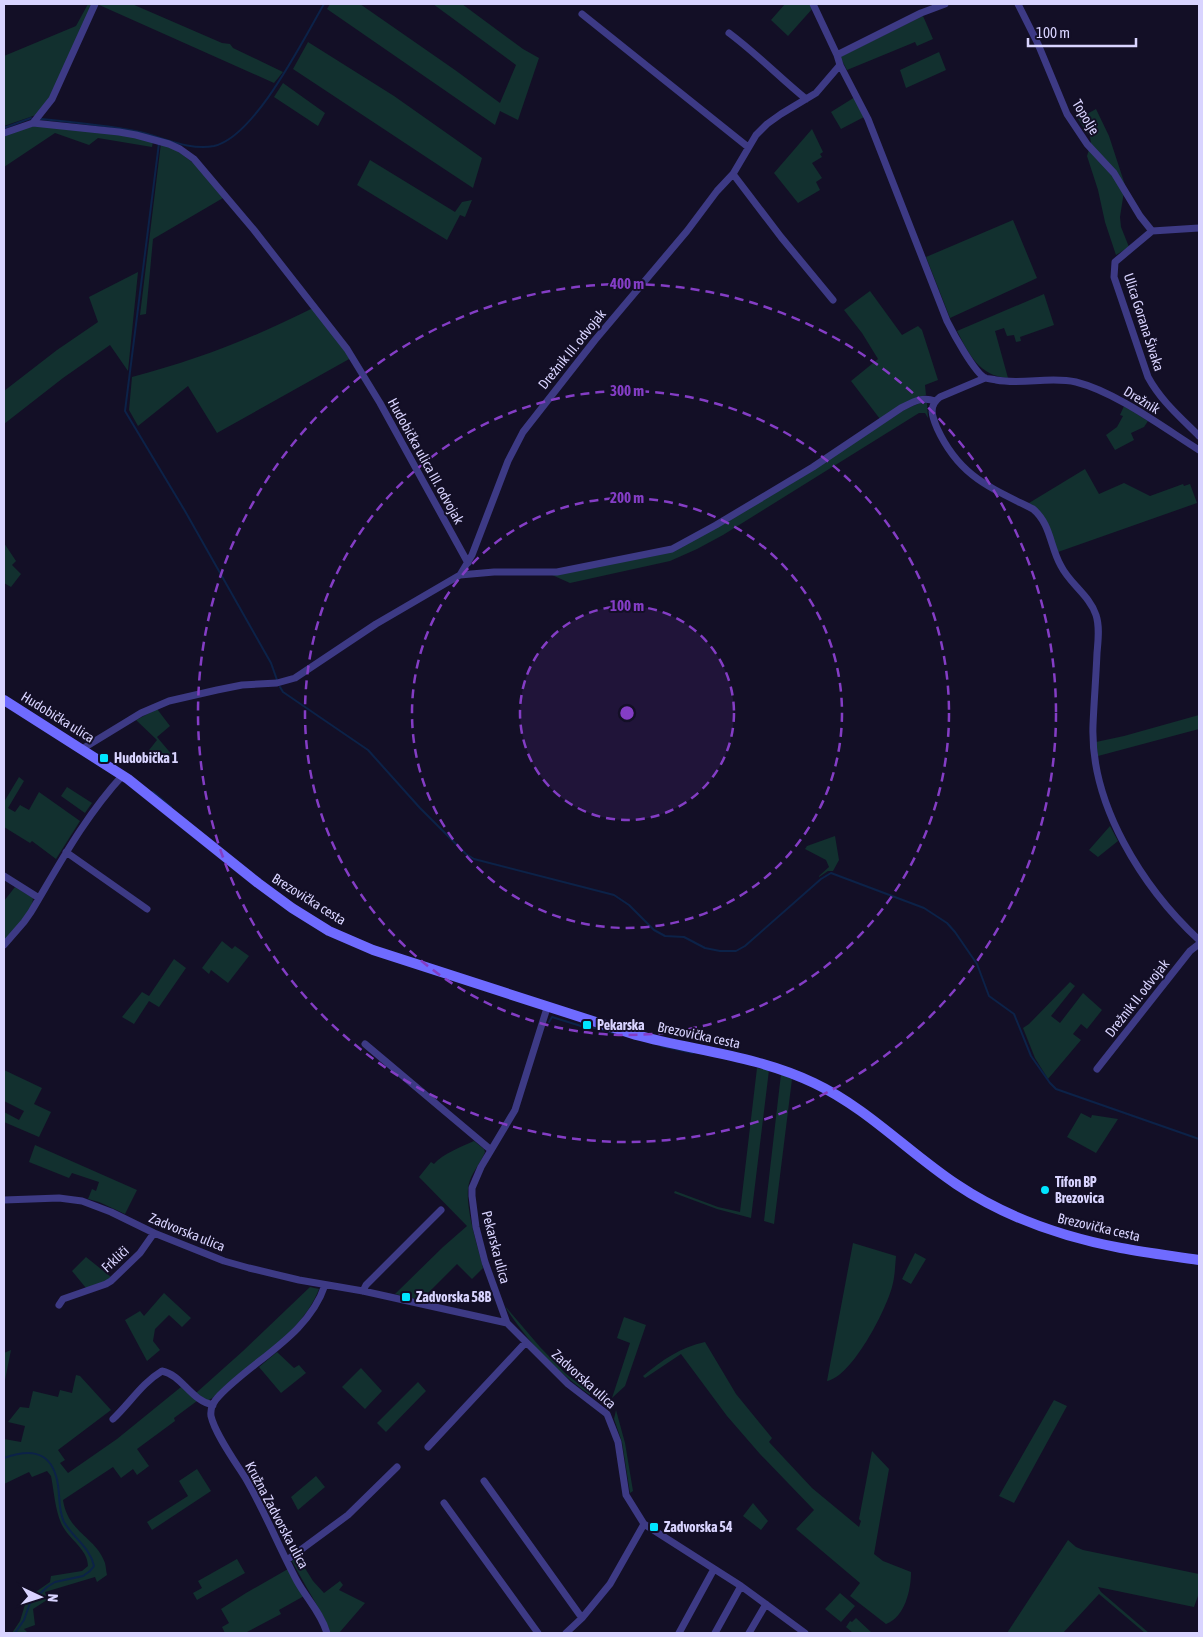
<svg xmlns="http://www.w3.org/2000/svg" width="1203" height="1637" viewBox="0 0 1203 1637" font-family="'Asap Condensed',sans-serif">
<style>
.green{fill:#12302f}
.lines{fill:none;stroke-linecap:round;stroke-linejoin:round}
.stream{stroke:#0c2248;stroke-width:2}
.street{stroke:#3d3a85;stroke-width:7}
.secondary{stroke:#6f6bff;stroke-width:10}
.ring{fill:none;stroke:#843dc5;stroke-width:2.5;stroke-dasharray:9 6}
.poi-dot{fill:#00e5ff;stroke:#130f26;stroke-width:2}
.labels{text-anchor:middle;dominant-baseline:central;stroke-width:4;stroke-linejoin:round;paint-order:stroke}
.street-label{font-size:14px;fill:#d9d4ff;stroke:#130f26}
.poi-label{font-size:14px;font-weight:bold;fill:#d9d4ff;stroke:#130f26;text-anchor:start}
.centre{fill:#843dc5;stroke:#130f26;stroke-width:2.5}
.ring-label{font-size:15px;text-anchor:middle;font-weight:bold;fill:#843dc5;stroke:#130f26;stroke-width:4;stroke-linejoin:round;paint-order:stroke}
</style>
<rect width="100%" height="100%" fill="#130f26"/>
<path class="green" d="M88,4H92L50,99L36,115L4,126V56L76,26Z
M97,4H132L222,43L230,44L233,48L283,72L274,83Z
M330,4H360L455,70L500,103L516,65L433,4H462L523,49L539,58L518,120L500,111L495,125L327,9Z
M785,4H812L813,8L788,36L771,20Z
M923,16L933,39L917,46L915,42L847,70L840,57Z
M308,42L394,96L482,158L473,188L293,69Z
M939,52L946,70L906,88L900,70Z
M283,83L325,113L318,126L274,97Z
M855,97L864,117L841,129L831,112Z
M1096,109L1109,136L1125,185L1120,217L1121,227L1129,247L1116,255L1105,222L1098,190L1087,156L1091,143L1090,137L1078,119Z
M33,126L97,131L153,141L152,147L98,138L89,145L55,133L4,167V135Z
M812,129L823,152L820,154L822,157L812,163L822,178L816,182L820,190L798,203L774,173Z
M161,143C193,157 202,172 223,198L153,239L146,314L140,315Z
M370,160L455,212L462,202L472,200L465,217L460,215L447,240L357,185Z
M1013,220L1037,278L950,318L926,257Z
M138,272L128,371L110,345L63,378L4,424V391L57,350L98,322L89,297Z
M870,291L902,335L918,326L922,330L938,380L925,385L926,395L914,399L880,419L851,381L878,359L862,333L844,310Z
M1044,294L1054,325L1020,337L1021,341L1016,342L1014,335L1007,336L1004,328L995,331L1008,378C979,376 969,354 957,331Z
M313,308L351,358L217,433L188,386L138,426L129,410L132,377C197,360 253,338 313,308Z
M922,402L927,403L928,418L925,413H919L723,535L697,549L670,561L570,583L552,575L658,554L814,469L904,410Z
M1124,406L1148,421L1144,427L1131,433L1134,440L1115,450L1106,435L1117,427L1123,416L1120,415Z
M1085,469L1099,494L1124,483L1150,496L1183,484L1184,486L1190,484L1197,503L1058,552L1036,508L1029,503Z
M4,543L16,561L12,565L21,574L11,587L4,583Z
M157,709L170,726L157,737L173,756L161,765L146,754L157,740L136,720Z
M1199,715V729L1098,756L1096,742L1124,736Z
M19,777L24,781L8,808L15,812L20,805L29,810L39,792L80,821L56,859L32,841L30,843L4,827V802Z
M67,787L92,803L85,813L61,796Z
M1110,826L1118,841L1098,857L1089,850Z
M835,836L839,860L833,871H828L819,877V876L829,867L826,860L805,849L807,846Z
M15,887L33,898C33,912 12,931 4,942V901Z
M222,941L232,949L235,946L249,956L228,983L211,970L209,974L202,968Z
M174,959L186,968L159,1007L149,1001L134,1024L122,1017L142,992L149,996Z
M1070,982L1075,986L1051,1016L1060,1023L1083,993L1102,1010L1087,1029L1081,1024L1073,1034L1081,1040L1048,1079L1035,1058L1023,1028L1029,1024Z
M757,1068L769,1070L751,1218L717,1209L674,1193L675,1191L718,1207L740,1212Z
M4,1070L42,1088L34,1104L51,1112L39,1137L4,1122V1112L19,1120L24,1111L4,1101Z
M781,1074L792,1079L774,1224L764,1221Z
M1081,1113L1091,1118L1092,1115L1118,1119L1096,1153L1067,1137Z
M474,1141L484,1149L485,1152C481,1162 474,1170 470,1180C462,1201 478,1246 483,1268L472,1279L457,1264L421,1300L395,1294L443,1247L467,1226L419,1177L431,1162L434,1164C444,1153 461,1147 474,1141Z
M35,1145L137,1190L125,1214L99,1202L88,1199L92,1189L96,1191L99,1182L72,1173L69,1178L29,1162Z
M853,1243L896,1256C895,1266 895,1277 892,1287C886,1310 852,1377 827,1381Z
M915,1253L926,1259L911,1284L902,1279Z
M86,1257L111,1277L106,1281L86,1288L72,1271Z
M310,1287L319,1289C303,1330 261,1357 228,1383C221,1389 215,1398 207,1401L196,1393L243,1351Z
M164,1293L191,1318L182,1327L169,1315L155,1329L153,1341L160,1350L147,1361L125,1320L140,1311L144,1316Z
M505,1306L540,1347L565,1373L590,1393V1395C563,1376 540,1355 520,1328C515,1321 509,1314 505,1306Z
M624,1317L646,1325L625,1386L612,1398L630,1343L617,1338Z
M705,1342L736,1394L772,1438L769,1442L812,1488L859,1527L861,1521L859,1519L872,1451L889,1469L874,1554L883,1561L911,1572C911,1590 905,1617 886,1624L850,1596L860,1583L796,1529L814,1510L760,1454L727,1416L681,1354L645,1378L643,1376C662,1360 681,1347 705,1342Z
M11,1350L4,1385V1353Z
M277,1352L294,1368L299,1365L306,1373L281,1393L259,1367Z
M361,1368L382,1391L365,1409L342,1387Z
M76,1375L80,1376L111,1410L58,1450L65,1460L60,1463L68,1473L117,1439L181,1387L197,1401L174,1418L175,1421L137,1449L149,1466L137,1475L133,1469L121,1478L113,1467L63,1500C68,1533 96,1537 105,1563C106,1567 106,1571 107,1575L97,1582L95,1577L45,1592L47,1600L33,1609L35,1625L24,1629L28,1633H12L20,1621L27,1598L50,1582L51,1576L82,1571L88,1566C88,1549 68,1539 61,1523C55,1509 54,1491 51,1476L47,1471L32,1477L29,1472L4,1484V1439L21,1442L25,1426L8,1422L20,1407L29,1408L33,1391L58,1397L60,1390L72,1393Z
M418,1382L426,1391L386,1432L377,1423Z
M1054,1400L1067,1406L1014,1503L999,1496Z
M616,1410L625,1443L633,1491L630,1493L622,1442L614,1419Z
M197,1469L211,1491L152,1530L147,1522L188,1496L179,1481Z
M316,1476L325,1487L298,1510L291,1497Z
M753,1503L768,1521L761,1530L743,1516Z
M1068,1540L1076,1547L1083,1550L1199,1574V1593L1194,1607L1098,1587L1101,1592L1149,1633H1145L1099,1594L1063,1633H1007Z
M298,1557L313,1581L324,1593L340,1581L343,1585L339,1590L365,1603L339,1633H331C320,1608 305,1586 292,1561Z
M237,1559L245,1573L197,1600L193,1593L202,1588L198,1581Z
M288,1569L304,1596L279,1610L281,1614L247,1632L225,1633L222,1627L229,1623L221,1609L246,1593Z
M840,1593L855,1606L841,1622L825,1609Z
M856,1618L871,1632L870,1633H853L846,1627L850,1621L852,1622Z"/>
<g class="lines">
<path class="stream" d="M41,119C72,122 104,125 135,131C161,136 187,151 214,146C255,137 303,40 324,4
M4,128L31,118
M159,143L125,411L185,511L271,663L277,680
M280,687L283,692L368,750L420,808L466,854L474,859L614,895L629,905L654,930L665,936L684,937L705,948L720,951H736L745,946L821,879L831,873L924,908L947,923L955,932L977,964L989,996L1014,1014L1031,1056L1050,1083L1056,1089L1199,1139
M153,792L171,807
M549,1022L552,1017L581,1026L600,1029L617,1034
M661,1046L693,1053
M4,1458C27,1450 48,1449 56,1476C61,1491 57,1507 64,1522C73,1538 90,1547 94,1566L90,1571L83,1576L55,1582L47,1587L30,1603L24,1620L15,1633"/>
<path class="street" d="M813,4L837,55L840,65L868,119L947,321C953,333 974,372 985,378C988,379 993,379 996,380C1023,385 1050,376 1076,382C1116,392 1164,428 1199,450
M1018,4L1038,44L1067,114L1087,144L1114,173L1140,216L1152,231
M582,14L748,147
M729,33C756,53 780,78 806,99
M837,55L921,13L945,4
M33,123L52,99L95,4
M4,133L33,123L119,132L136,135L169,144L180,149L194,159L254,230L347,349L380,403L468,563
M733,174L781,237L833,300
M1199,228L1152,231L1115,262L1114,277L1148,377C1161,401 1180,417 1199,436
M985,378L940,397C928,406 932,416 937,428C959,476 989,487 1033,509C1051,524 1050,547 1061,566C1070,584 1090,596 1096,615C1100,627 1098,641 1097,653C1096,677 1094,701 1093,725C1090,805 1143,888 1199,940
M460,575L494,572H557L672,549L716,525L813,467L901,408C913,402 922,396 935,401
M82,749L141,713L169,701L217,690L242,685L277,683L295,678L376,624L460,575L472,555L508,461L523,432L595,340L687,231L717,191L733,174L756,135L767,124L781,114L816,93L840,65
M66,852L147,909
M4,876L39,898
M4,945L24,922L31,912C59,865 85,816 123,775
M365,1044L491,1150
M1097,1069L1190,951L1199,944
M4,1200L59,1198L82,1201L111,1212L154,1233L224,1261L249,1268L299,1280L363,1291L507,1323L568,1384L607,1414L618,1442L626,1495L644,1524L741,1586L805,1633
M325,1285C308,1336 254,1359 219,1396C214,1401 210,1408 211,1416C215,1434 236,1463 246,1479C265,1512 279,1547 297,1581C307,1599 321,1613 327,1633
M363,1291L366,1285L441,1210
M59,1305L63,1299L106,1284L111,1281L140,1253L154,1233
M507,1323L485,1262L476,1227L472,1196V1188L481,1167L515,1110L547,1008
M113,1419C130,1403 142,1383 162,1371C182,1375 191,1401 213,1405
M428,1447L526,1342
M484,1481L582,1618
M444,1503L538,1633
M287,1560L348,1515L397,1467
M566,1633L582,1618L610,1584L644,1524
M679,1633L714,1569
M715,1633L741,1586
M749,1633L766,1604"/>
<path class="secondary" d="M4,700L128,779L258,883L292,908L329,931L373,950L636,1035C696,1051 758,1056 814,1083C867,1108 908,1152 956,1184C1005,1217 1063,1237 1121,1248C1147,1253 1173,1256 1199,1260"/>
</g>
<circle cx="627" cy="713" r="107" fill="#843dc5" fill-opacity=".12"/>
<g class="ring">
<circle cx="627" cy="713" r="107"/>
<circle cx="627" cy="713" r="215"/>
<circle cx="627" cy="713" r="322"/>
<circle cx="627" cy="713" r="429"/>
</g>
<g class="poi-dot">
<rect x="99" y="753" width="10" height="10" rx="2.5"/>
<rect x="582" y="1020" width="10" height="10" rx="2.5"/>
<circle cx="1045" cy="1190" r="5"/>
<rect x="401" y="1292" width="10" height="10" rx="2.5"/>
<rect x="649" y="1522" width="10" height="10" rx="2.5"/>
</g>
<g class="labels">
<g class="street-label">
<text transform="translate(1086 117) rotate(59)">Topolje</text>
<text transform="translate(1144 322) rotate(72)">Ulica Gorana Šivaka</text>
<text transform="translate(572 349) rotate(-51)">Drežnik III. odvojak</text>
<text transform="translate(1142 400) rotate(31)">Drežnik</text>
<text transform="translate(426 461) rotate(61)">Hudobička ulica III. odvojak</text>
<text transform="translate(58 717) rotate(32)">Hudobička ulica</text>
<text transform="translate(309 899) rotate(32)">Brezovička cesta</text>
<text transform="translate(1137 998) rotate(-52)">Drežnik II. odvojak</text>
<text transform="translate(699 1035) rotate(12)">Brezovička cesta</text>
<text transform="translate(1099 1227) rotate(13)">Brezovička cesta</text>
<text transform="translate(187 1232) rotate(22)">Zadvorska ulica</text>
<text transform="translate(496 1247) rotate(75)">Pekarska ulica</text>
<text transform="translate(115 1259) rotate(-43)">Frkliči</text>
<text transform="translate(584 1379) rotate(42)">Zadvorska ulica</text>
<text transform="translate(277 1515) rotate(62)">Kružna Zadvorska ulica</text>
</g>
<g class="poi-label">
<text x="114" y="758">Hudobička 1</text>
<text x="597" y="1025">Pekarska</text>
<text x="1055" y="1182">Tifon BP<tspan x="1055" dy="16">Brezovica</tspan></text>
<text x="416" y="1297">Zadvorska 58B</text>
<text x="664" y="1527">Zadvorska 54</text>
</g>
</g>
<circle cx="627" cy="713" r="8" class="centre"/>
<g class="ring-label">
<text x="627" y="289">400 m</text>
<text x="627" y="396">300 m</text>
<text x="627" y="503">200 m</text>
<text x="627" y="611">100 m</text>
</g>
<rect width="1203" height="1637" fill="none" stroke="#d9d4ff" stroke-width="10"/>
<g transform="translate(40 1597) rotate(94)" stroke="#130f26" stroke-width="4" paint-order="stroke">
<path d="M0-4L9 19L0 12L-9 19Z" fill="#d9d4ff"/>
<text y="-8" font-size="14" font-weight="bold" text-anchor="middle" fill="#d9d4ff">N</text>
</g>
<path d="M1028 38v8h108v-8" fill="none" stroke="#d9d4ff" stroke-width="2.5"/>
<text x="1036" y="38" font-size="15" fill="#d9d4ff" stroke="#130f26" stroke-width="4" paint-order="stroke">100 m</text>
</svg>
